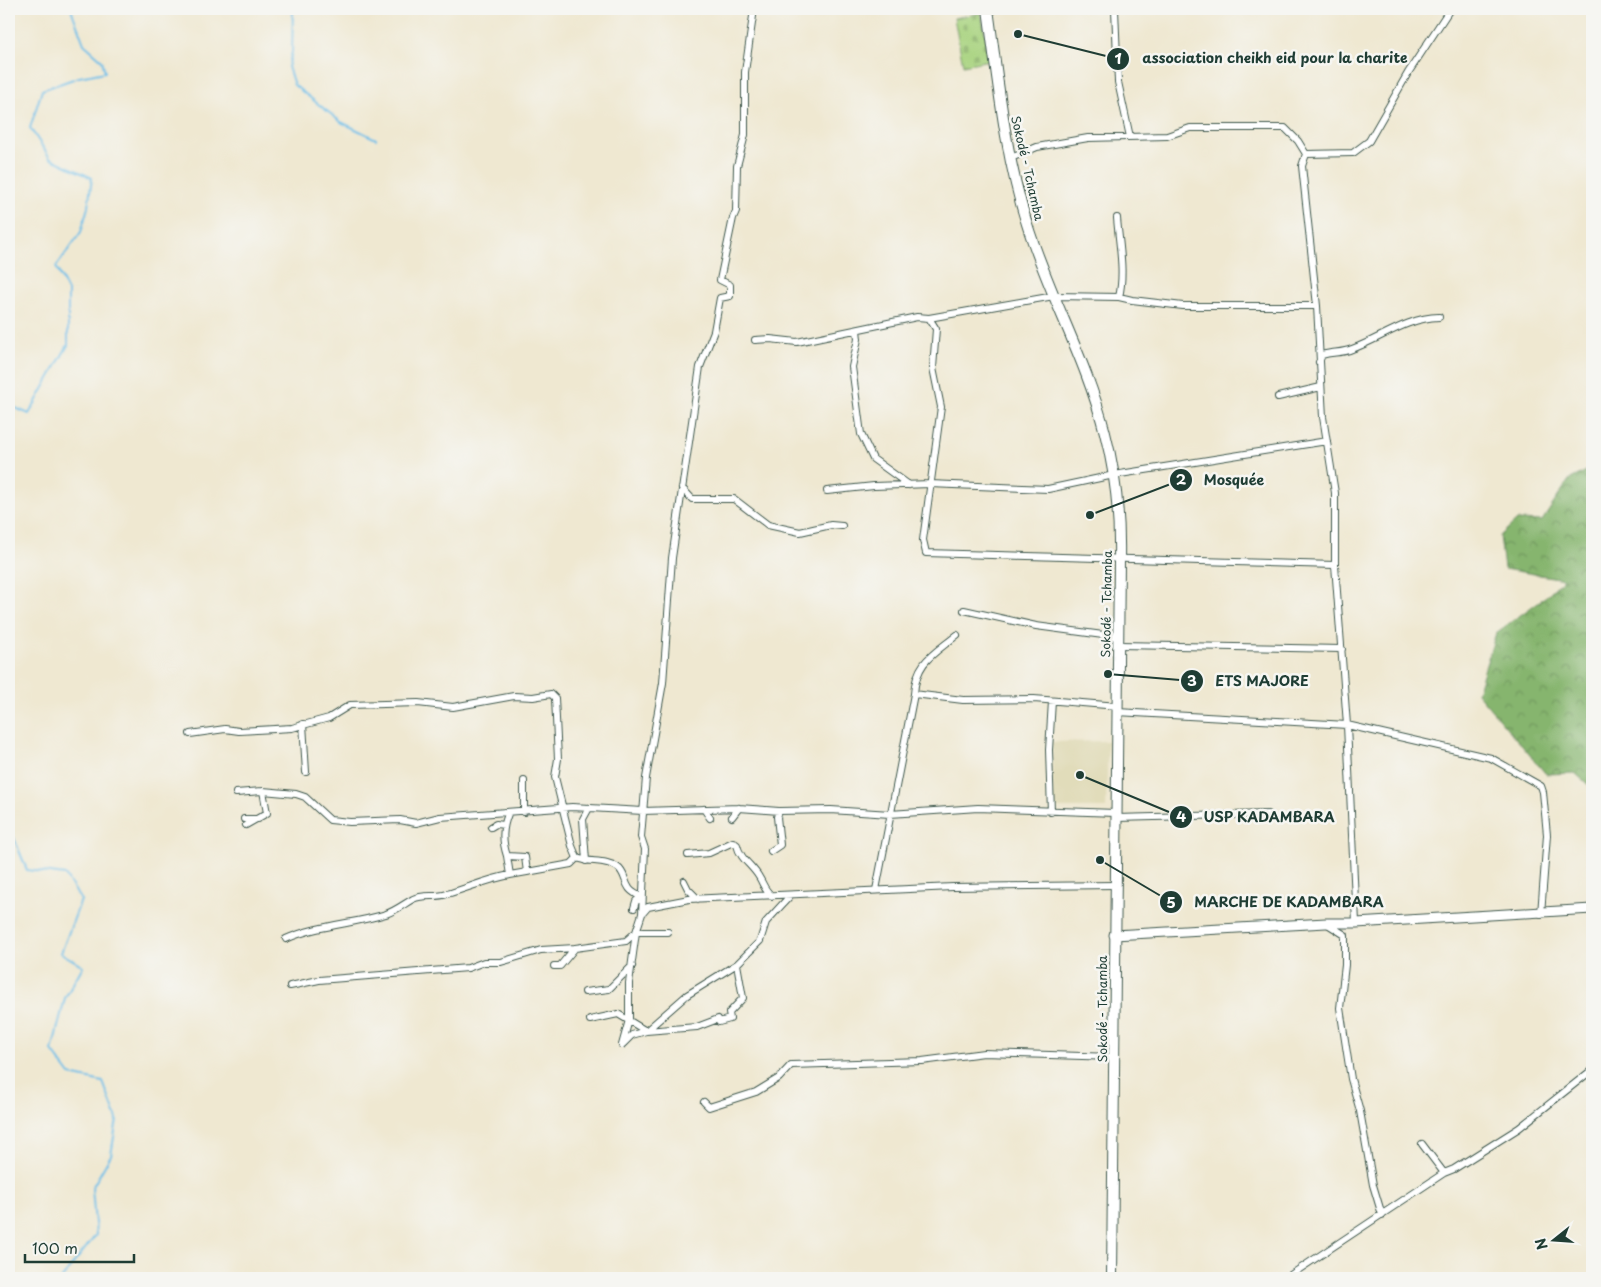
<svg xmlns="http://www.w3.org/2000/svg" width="1601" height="1287" viewBox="0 0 1601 1287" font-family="'Playpen Sans',sans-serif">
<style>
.built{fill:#e1dcba}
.forest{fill:url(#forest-crowns);stroke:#527951}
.cemetery{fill:url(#cemetery-stones);stroke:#64885a}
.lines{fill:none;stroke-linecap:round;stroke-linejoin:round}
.stream{stroke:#6ebfe9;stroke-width:2}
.street-casing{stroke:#3e574c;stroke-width:8}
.secondary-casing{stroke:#3e574c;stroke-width:11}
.primary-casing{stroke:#3e574c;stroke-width:12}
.street{stroke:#fff;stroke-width:6}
.secondary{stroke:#fff;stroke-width:9}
.primary{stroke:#fff;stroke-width:10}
.labels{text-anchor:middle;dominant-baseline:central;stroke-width:5;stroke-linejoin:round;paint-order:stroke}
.street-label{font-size:12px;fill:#1f3d34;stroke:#f6f6f2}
.leader{fill:none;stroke:#1f3d34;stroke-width:2}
.callout-dot{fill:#1f3d34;stroke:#f6f6f2;stroke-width:2}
.mark-label{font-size:15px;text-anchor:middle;font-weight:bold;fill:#fff}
.callout-label{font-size:14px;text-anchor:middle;font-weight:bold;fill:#1f3d34;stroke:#f6f6f2;stroke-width:5;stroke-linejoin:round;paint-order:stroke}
</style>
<defs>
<pattern id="forest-crowns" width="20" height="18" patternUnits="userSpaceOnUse" patternTransform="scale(1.25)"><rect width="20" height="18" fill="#86b56e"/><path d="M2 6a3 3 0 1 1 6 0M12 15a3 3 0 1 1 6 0" fill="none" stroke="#6d945b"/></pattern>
<pattern id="cemetery-stones" width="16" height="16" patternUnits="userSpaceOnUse" patternTransform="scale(1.25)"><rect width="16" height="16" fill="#a8d37f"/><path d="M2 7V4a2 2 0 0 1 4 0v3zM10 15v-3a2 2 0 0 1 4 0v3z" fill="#90b66e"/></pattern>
</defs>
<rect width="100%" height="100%" fill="#f6f6f2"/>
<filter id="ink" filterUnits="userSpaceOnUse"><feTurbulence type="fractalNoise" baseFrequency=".02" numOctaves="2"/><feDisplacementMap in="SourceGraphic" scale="10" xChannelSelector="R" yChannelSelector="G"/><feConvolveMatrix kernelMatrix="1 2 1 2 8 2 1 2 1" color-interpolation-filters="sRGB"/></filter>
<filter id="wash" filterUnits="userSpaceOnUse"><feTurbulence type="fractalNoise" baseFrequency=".0096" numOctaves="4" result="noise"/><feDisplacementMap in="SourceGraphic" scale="20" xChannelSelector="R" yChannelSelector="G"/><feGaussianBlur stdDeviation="1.12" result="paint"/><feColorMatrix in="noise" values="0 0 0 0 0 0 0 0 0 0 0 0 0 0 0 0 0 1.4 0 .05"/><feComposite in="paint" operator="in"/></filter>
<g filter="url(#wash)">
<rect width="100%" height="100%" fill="#efe8d1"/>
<path class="built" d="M1108,741L1106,808H1053L1052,742Z"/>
<path class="forest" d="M1592,468V786L1591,787L1575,773L1546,774L1477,693L1496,633L1545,597L1564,579L1504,569L1500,536L1517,520L1542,521L1569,480Z"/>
<path class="cemetery" d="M981,13L990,60L963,65L954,18Z"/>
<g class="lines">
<path class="stream" d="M293,9L292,52L288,67L294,85L341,122L376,139
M9,405L29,414L68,345V291L56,267L81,232L88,207L92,178L50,158L30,128L42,90L79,77L105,72L102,60L84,44L71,9
M9,826L27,870L65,875L81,900L61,953L83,966L65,998L52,1051L70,1075L103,1082L117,1119L111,1155L92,1188L96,1235L62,1278"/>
</g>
</g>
<g filter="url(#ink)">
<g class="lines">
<g class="street-casing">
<path id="street" d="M1115,9L1118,82L1130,137
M1306,154L1353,153L1369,141L1408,73L1450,9
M1011,158L1037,147L1088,138L1167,136L1190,128H1285L1298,141L1306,154L1302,166L1317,306L1323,417L1335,493V565L1347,725L1356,923
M1117,218C1119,244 1125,272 1119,297
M929,318L1054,296L1119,297L1132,300L1183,306H1317
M857,330L858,339L852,367L861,434L873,459L909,485
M755,340L770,339L797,342L917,317L929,318L936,329L933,368L941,407L923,540L926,553L1335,565
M1319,362L1322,355C1332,352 1343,353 1352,349C1382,338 1406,318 1439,317
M1278,397L1321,387
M682,488L692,499H734L768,525L800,532L831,525L842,526
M827,491L874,486L930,484L1048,489L1114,475L1327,441
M964,610L1036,626L1118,637
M1118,645L1342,649
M914,694C916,661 934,654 957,635
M1117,712L1347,725L1491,758L1541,786L1543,792L1547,835L1541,914
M303,724L306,772
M190,734L225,729L239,731L292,728L329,718L350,705L418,703L453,707L514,696L533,697L551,694L555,698L558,759L555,777L572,846L577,858C590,863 605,859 617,867C625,872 624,881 629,888C631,892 638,895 642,898L636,901L634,908
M524,781V812
M236,793L263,791
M704,809L710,818
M1051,812L1049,750L1052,701
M732,817L739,808
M1116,818L1268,814
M244,819H258
M246,825L267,813L263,791L296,794L305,797L330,820L350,822L400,820L416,823L440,817L572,807L643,811L739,808L779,811L831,810L890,814L978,808L1116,813
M491,827L496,824L504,825
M771,851L780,845L777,817L779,811
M688,855L709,853L733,842L737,845C740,859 752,865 759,877C764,885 764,890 772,896
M507,856C502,841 502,829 508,814
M586,861L583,819L589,808
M510,875L527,872
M684,881L688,889L698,899
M876,890L914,694L963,700L1034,699L1118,706
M642,914L648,907L689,899L953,887L1115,885
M1326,923L1345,935V965L1340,1008L1351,1079L1360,1111L1373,1185L1382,1215
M286,939C318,925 353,924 386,914C397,910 404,904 413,899C423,894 437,898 447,894C468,888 488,879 510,875L507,856L525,857L527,872L571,864L577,858
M554,966H560L575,948L626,941L636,932H668
M290,986L319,980L468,968L484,962H501L541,950L575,948
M585,992L609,989L632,966
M590,1020L618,1014L646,1031L697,1027L718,1019L719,1022L730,1019L729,1013L743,998L737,964L760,941L766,922L790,896
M623,1044L632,1035L646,1031L687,995L737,964
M622,1045L629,1020V983L636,932L642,914L645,849L641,837L646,778L663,683L672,558L700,367L714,331L720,298L730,296V285L720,280L733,218L736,211L737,166L745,135V72L754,9
M704,1102L709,1107L756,1092L779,1078L791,1065L922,1061L984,1053L1114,1057
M1422,1144L1444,1173
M1286,1278L1444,1173L1454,1169L1519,1128L1592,1070"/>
</g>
<g class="secondary-casing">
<path id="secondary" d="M1114,935L1326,923H1356L1592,909"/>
</g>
<g class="primary-casing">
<path id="primary" d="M988,9C998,81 1005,155 1027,224C1049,295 1087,361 1105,433C1116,475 1120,516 1119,560L1112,1278"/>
</g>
<use href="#street" class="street"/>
<use href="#secondary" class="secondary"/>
<use href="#primary" class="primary"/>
</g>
</g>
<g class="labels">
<g class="street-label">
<text transform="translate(1028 168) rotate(77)">Sokodé - Tchamba</text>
<text transform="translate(1106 604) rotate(-89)">Sokodé - Tchamba</text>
<text transform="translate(1102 1009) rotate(-90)">Sokodé - Tchamba</text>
</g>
</g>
<path class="leader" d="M1018 34L1118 59M1090 515L1181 480M1108 674L1192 681M1080 775L1181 817M1100 860L1171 902"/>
<g class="callout-dot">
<circle cx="1018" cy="34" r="5"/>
<circle cx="1090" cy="515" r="5"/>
<circle cx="1108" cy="674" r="5"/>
<circle cx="1080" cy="775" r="5"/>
<circle cx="1100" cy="860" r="5"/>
<circle cx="1118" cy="59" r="12"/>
<circle cx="1181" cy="480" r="12"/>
<circle cx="1192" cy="681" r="12"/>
<circle cx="1181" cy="817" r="12"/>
<circle cx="1171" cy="902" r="12"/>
</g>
<g class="mark-label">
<text x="1118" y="64">1</text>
<text x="1181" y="485">2</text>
<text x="1192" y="686">3</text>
<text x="1181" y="822">4</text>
<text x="1171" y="908">5</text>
</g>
<g class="callout-label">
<text x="1275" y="63">association cheikh eid pour la charite</text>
<text x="1234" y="485">Mosquée</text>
<text x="1262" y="686">ETS MAJORE</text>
<text x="1269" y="822">USP KADAMBARA</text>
<text x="1289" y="907">MARCHE DE KADAMBARA</text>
</g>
<rect width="1601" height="1287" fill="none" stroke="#f6f6f2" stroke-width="30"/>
<g transform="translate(1554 1240) rotate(253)" stroke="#f6f6f2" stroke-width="4" paint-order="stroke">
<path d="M0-4L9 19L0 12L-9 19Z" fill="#1f3d34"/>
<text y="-8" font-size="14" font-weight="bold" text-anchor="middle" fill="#1f3d34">N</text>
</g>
<path d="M25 1254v8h109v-8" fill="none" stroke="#1f3d34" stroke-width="2.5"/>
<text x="32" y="1254" font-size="15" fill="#1f3d34" stroke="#f6f6f2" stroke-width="4" paint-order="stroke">100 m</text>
</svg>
